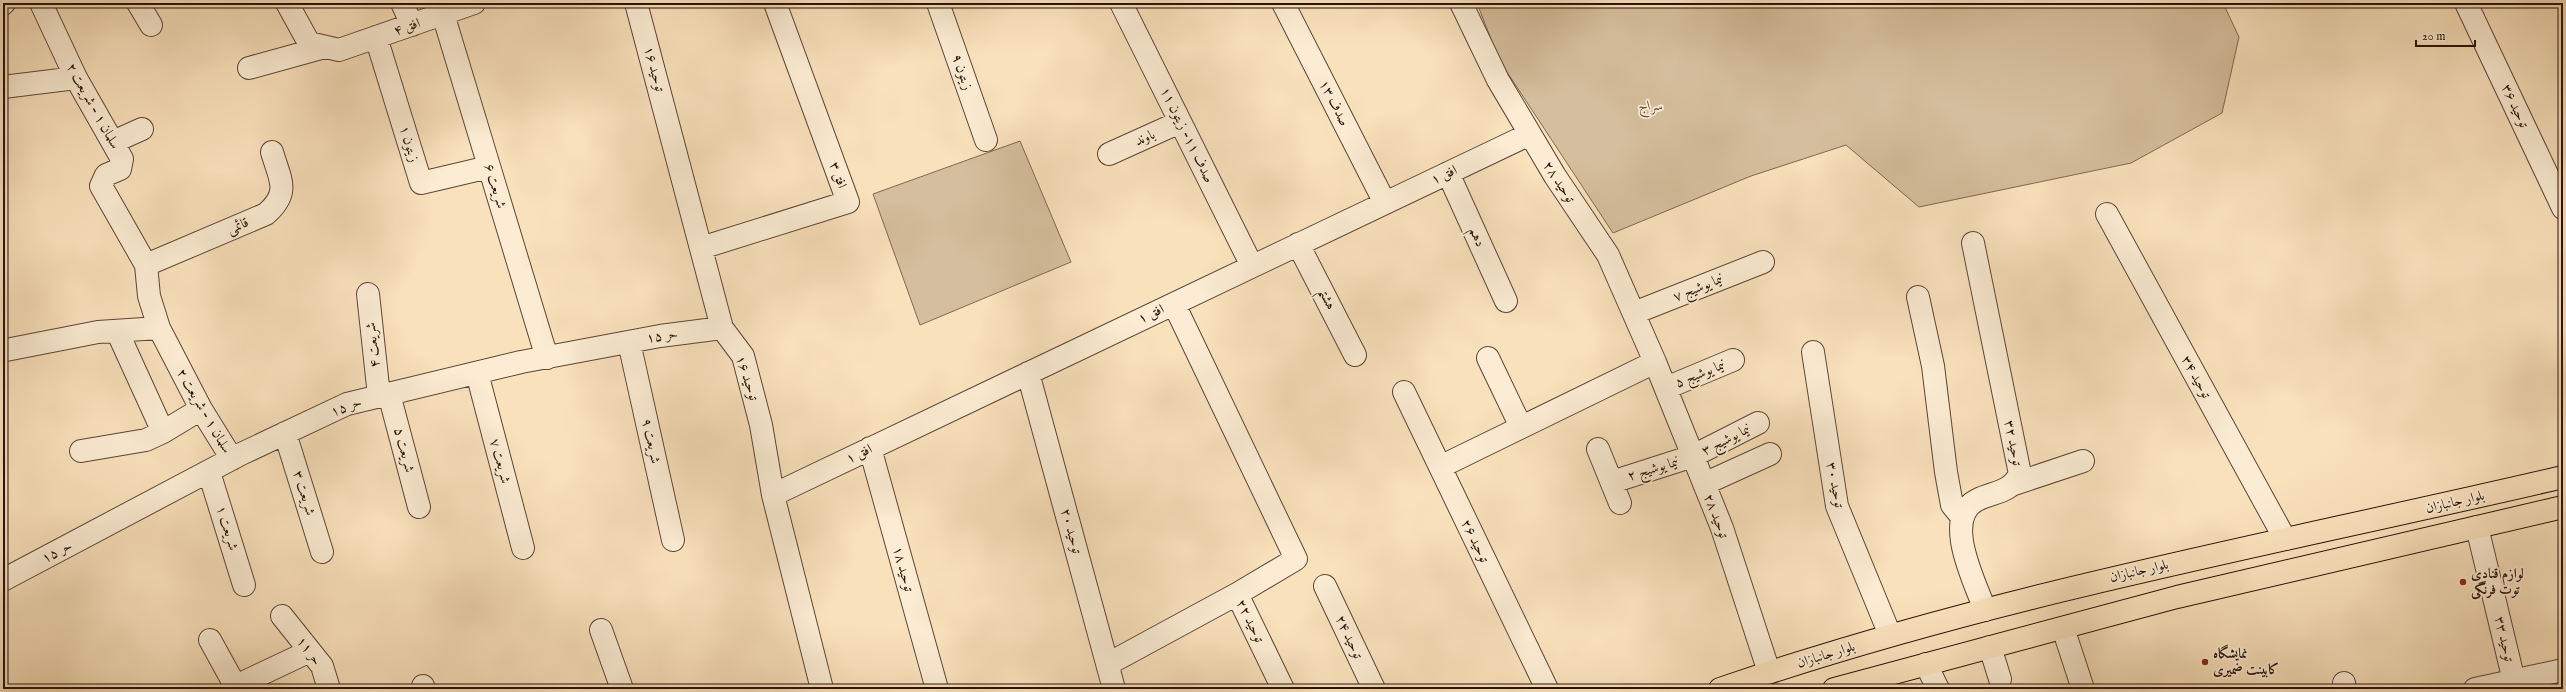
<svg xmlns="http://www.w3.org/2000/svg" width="2566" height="692" viewBox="0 0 2566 692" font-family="'IM FELL English',Amiri,serif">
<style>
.green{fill:#d5be9d;stroke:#7e6852}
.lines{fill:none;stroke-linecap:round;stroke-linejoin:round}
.street-casing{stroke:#5c4635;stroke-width:24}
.highway-casing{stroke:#271208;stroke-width:24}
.street{stroke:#fbecd3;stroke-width:22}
.highway{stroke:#f9e1bc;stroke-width:22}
.poi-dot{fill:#8f2418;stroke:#fbecd3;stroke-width:1.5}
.labels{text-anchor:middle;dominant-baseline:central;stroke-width:3.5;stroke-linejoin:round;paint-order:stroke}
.street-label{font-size:14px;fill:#271208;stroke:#fbecd3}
.park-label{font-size:14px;font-style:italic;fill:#644e3c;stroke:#fbecd3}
.poi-label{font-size:14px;font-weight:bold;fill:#271208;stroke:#fbecd3;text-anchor:start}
</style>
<rect width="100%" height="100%" fill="#f9e1bc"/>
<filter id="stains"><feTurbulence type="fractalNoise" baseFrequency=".005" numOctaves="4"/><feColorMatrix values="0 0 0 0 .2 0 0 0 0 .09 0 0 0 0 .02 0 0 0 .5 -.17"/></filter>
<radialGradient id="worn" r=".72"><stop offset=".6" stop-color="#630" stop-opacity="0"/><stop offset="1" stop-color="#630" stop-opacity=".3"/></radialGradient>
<path class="green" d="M1477,3H2223L2239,37L2222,113L2131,163L1919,207L1846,145L1751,176L1613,233L1499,60Z
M1020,141L1071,262L920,325L873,194Z"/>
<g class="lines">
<g class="street-casing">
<path id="street" d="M41,3L76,78L122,159L120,169L106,175L101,186L146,265L149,296L159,328L201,409L232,459
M138,3L151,25
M287,3L309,43L339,50L474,3
M402,3L412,25
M636,3L722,328L743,356L761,425L773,495L822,689
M938,3L986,140
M1121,3L1252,266
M1283,3L1385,203
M1461,3L1498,80L1555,176L1608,255L1655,362L1722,528L1769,672
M2466,3L2563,208
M3,4L4,3
M443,14L547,358
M376,37L421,183L489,167
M249,68L325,47
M3,87L76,78
M113,142L142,129
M1109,154L1180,122
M1448,173L1506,301
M2107,214L2285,539
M1973,243L2020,474C2009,494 1995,491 1977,500C1941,518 1976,584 1985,610
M1298,244L1355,355
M701,248L848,202L775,3
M146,265L266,214C291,192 280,180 272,152
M368,294L379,396
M1918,297L1933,366L1946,472L1952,505L1962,517
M1174,304L1296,559L1237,594L1283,689
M1634,313L1763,262
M117,331L163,432
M629,342L673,540
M6,350L98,332L159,328
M1813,352L1837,506L1890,635
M1488,358L1521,427
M477,373L523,548
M1028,373L1114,689
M1666,388L1733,360
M1404,392L1547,689
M389,394L419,507
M285,433L322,552
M870,448L937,689
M1598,449L1620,503
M81,451L146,440L163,432L201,409
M1440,467L1655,362
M209,472L244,585
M1612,482L1693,456L1758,423
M1704,484L1770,454
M2014,484L2083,461
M773,495L1530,134
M2477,527L2514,681
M3,580L241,454L347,404L521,362L660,336L722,328
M1325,586L1374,689
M282,616L322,666L329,689
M2063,628L2083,689
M601,630L622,689
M210,640L237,689
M1990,647L2000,679
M1108,664L1237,594
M1926,664L1938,689
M2344,683L2345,689
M236,686L310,651
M423,686L424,689
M2475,689L2563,670"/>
</g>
<g class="highway-casing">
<path id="highway" d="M1720,689C1995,594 2281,543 2563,477
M1834,689L2177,597L2563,507"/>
</g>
<use href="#street" class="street"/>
<use href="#highway" class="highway"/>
</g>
<g class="poi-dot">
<circle cx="2463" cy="582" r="4"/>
<circle cx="2205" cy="662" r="4"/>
</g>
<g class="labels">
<g class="street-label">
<text transform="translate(407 27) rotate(-19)">افق ۴</text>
<text transform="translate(654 69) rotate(75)">توحید ۱۶</text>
<text transform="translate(962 72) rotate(71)">زیتون ۹</text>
<text transform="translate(1334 103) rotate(63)">صدف ۱۳</text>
<text transform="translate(93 106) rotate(61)">سلمان ۱ - شریعت ۲</text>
<text transform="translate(2515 106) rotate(65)">توحید ۳۶</text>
<text transform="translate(1187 135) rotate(64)">صدف ۱۱- زیتون ۱۱</text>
<text transform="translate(1145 138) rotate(-24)">باوند</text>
<text transform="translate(409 144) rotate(73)">زیتون ۱</text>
<text transform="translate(838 175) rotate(70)">افق ۳</text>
<text transform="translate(1444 175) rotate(-25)">افق ۱</text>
<text transform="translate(1559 182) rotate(57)">توحید ۲۸</text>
<text transform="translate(495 186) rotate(73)">شریعت ۶</text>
<text transform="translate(238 226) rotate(-23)">قائمی</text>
<text transform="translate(1477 237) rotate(66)">دهم</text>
<text transform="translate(1698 288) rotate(-22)">نیما یوشیج ۷</text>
<text transform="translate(1327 299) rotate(63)">هشتم</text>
<text transform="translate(1151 314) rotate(-25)">افق ۱</text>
<text transform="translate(662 336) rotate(-9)">حر ۱۵</text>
<text transform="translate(373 345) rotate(-96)">شریعت ۴</text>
<text transform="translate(1700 374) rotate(-22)">نیما یوشیج ۵</text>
<text transform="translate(2196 377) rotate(61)">توحید ۳۴</text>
<text transform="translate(747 378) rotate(72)">توحید ۱۶</text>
<text transform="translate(346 407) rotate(-20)">حر ۱۵</text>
<text transform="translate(204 411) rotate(60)">سلمان ۱ - شریعت ۲</text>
<text transform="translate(1726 440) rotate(-27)">نیما یوشیج ۳</text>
<text transform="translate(651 441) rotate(78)">شریعت ۹</text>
<text transform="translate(2013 443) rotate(79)">توحید ۳۲</text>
<text transform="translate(404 450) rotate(75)">شریعت ۵</text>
<text transform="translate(859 454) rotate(-25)">افق ۱</text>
<text transform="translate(500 461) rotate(75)">شریعت ۷</text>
<text transform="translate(1653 469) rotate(-17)">نیما یوشیج ۲</text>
<text transform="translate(1835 485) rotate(79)">توحید ۳۰</text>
<text transform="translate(304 493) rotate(73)">شریعت ۳</text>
<text transform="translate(2455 502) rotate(-13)">بلوار جانبازان</text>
<text transform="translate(1716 516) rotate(69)">توحید ۲۸</text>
<text transform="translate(227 528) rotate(73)">شریعت ۱</text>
<text transform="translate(1071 531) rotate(75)">توحید ۲۰</text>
<text transform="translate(1475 541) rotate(64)">توحید ۲۶</text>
<text transform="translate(57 552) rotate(-28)">حر ۱۵</text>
<text transform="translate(903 569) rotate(75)">توحید ۱۸</text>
<text transform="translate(2139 571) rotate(-13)">بلوار جانبازان</text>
<text transform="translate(1250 621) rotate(64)">توحید ۲۲</text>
<text transform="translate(1349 637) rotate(65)">توحید ۲۴</text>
<text transform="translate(2504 639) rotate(77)">توحید ۳۳</text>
<text transform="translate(309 651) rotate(53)">حر ۱۱</text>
<text transform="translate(1826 655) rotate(-17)">بلوار جانبازان</text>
</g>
<g class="park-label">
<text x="1651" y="106">سراج</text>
</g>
<g class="poi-label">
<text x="2471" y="574">لوازم قنادی<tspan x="2471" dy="16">توت فرنگی</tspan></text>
<text x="2213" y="654">نمایشگاه<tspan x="2213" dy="16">کابینت ضمیری</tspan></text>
</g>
</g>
<rect width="2566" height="692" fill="none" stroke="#f9e1bc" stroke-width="16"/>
<rect x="4" y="4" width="2558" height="684" fill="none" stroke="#271208" stroke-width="2"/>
<rect x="8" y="8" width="2550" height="676" fill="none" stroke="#271208"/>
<path d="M2416 40v6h59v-6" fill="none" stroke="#271208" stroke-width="2"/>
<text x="2422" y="40" font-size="12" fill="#271208" stroke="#fbecd3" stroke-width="3" paint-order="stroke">20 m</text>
<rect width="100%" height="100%" filter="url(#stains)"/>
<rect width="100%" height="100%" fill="url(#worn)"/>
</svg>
